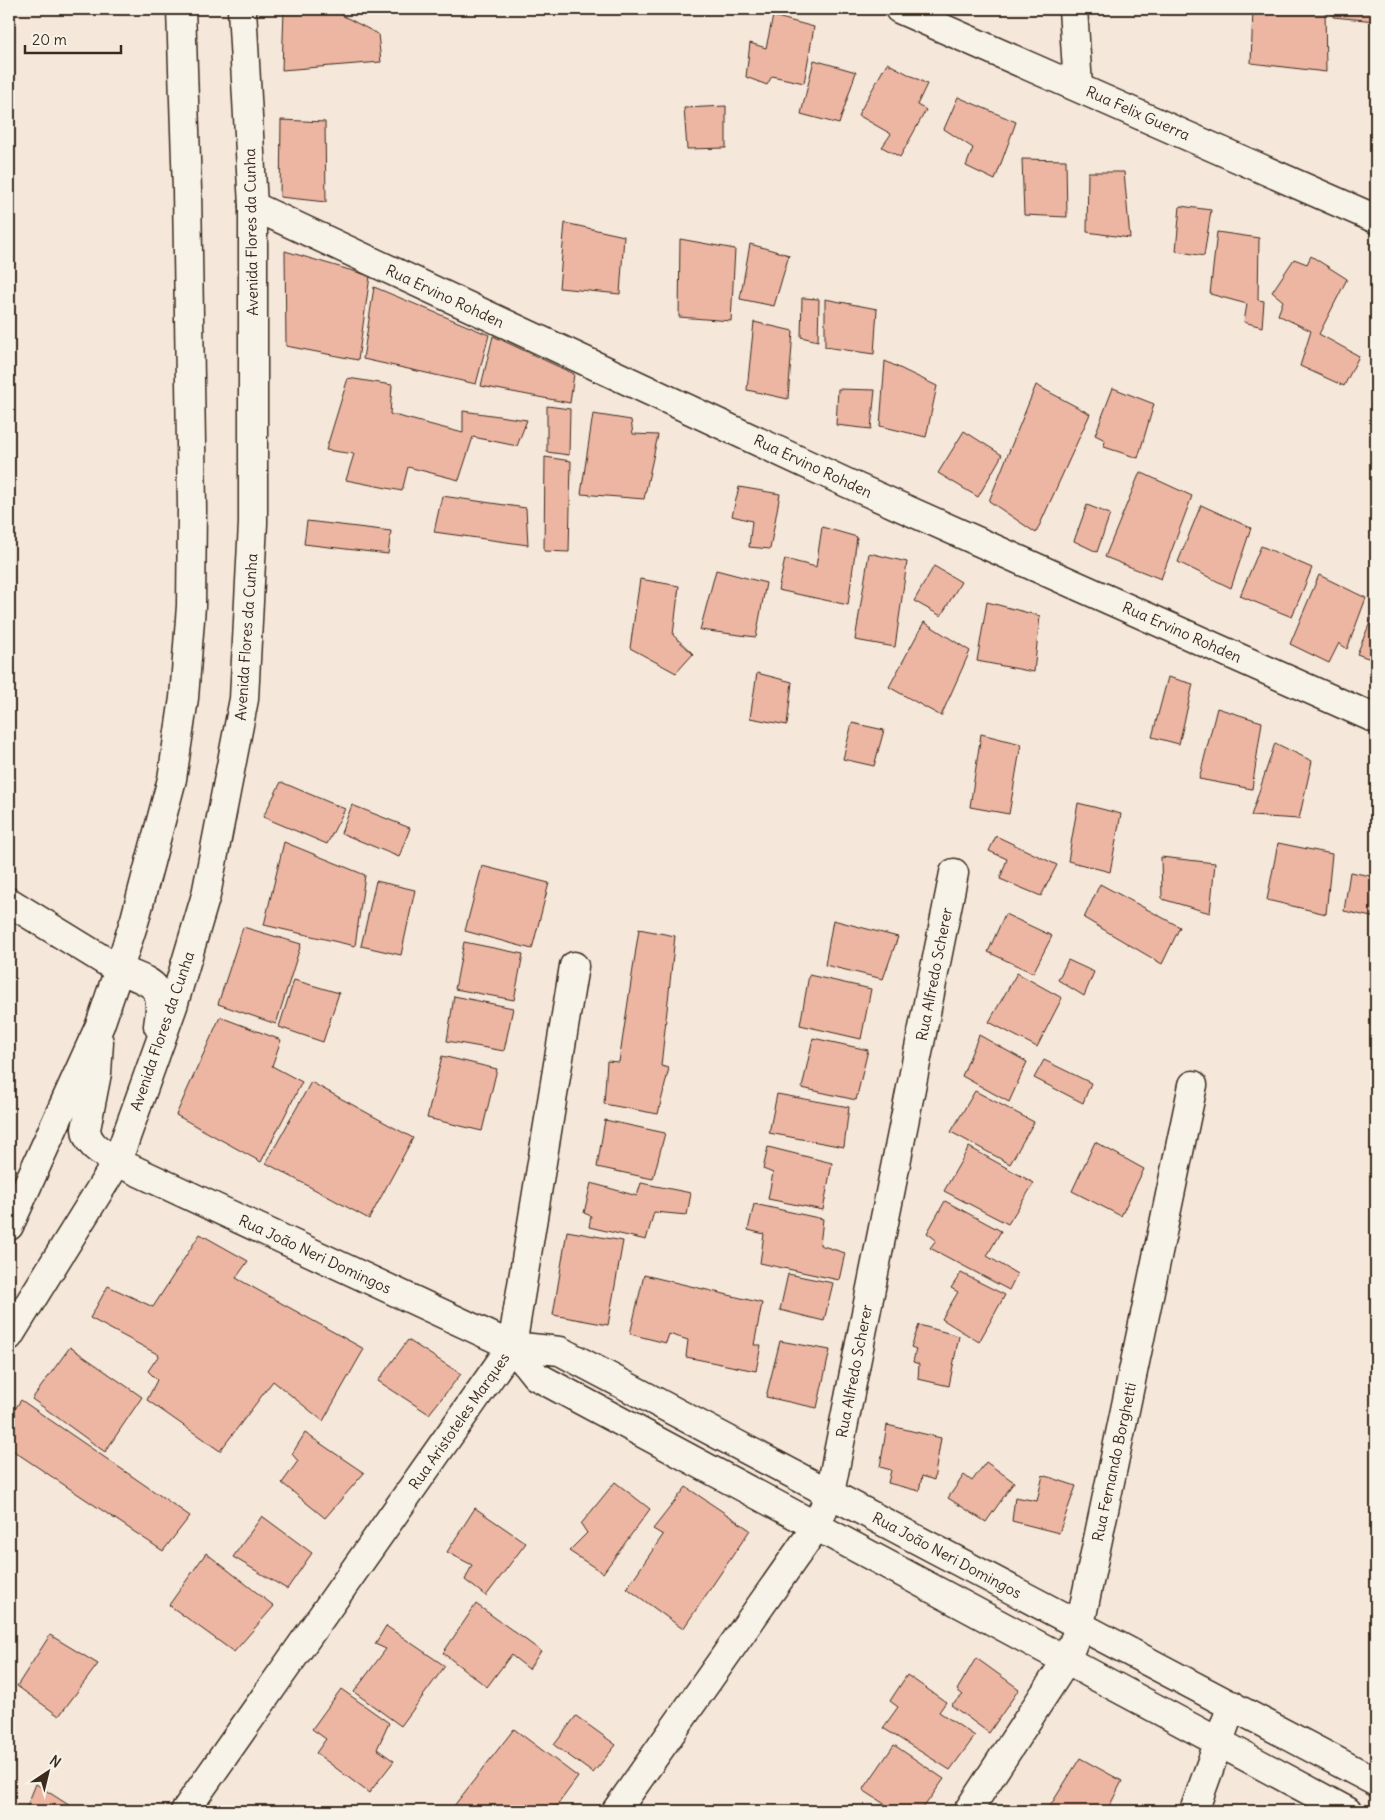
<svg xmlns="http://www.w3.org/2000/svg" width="1385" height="1820" viewBox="0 0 1385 1820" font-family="Delius,sans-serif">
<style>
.building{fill:#edb6a2;stroke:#3b2a1e}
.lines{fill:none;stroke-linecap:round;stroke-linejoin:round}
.minor-casing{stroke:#3b2a1e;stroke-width:31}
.major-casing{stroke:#3b2a1e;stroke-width:31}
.minor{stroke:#f7f3e8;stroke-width:28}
.major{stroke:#f7f3e8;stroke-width:28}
.labels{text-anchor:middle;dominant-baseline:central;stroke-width:4;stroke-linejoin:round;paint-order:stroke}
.street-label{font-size:15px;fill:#3b2a1e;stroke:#f7f3e8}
</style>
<rect width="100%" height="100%" fill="#f5e7da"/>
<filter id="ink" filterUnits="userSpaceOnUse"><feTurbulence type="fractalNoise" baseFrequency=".02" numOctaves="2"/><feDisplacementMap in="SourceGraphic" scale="10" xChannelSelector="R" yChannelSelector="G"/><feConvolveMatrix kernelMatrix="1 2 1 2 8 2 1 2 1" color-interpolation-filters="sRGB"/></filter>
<g filter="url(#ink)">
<path class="building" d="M284,9H330L378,34L381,62L282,70Z
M1253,9H1325L1326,72L1251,63Z
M1333,9H1376V21L1333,17Z
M773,16L814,27L804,83L772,76L767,85L746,77L750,43L766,48Z
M814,60L856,72L839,124L801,114Z
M887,63L927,84L917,105L926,110L900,157L882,147L891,134L858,115Z
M958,97L1016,122L995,180L966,166L973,148L944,129Z
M726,106V148L687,149L684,108Z
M281,120L325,122L326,202L280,197Z
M1022,159L1066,160L1067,217L1024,215Z
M1088,172H1124L1130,238L1087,232Z
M1180,206L1211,210L1204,256L1176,251Z
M565,223L624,236L620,294L559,288Z
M1217,232L1259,238L1258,300L1264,301L1262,327L1244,322L1247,304L1210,294Z
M680,239L735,249L731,321L679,317Z
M750,244L789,255L774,306L740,299Z
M285,251L370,276L358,360L286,346Z
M1311,256L1347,279L1319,334L1359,356L1344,386L1300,366L1311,331L1278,315L1283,301L1272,292L1294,259L1307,264Z
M374,287L489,335L476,384L363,359Z
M802,298L819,299L818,341L801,337Z
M825,299L877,309L874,354L825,347Z
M754,322L793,331L788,399L747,390Z
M493,336L574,374L570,403L481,386Z
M885,361L937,386L926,437L880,426Z
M348,378L392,385L390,414L463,433V411L527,420L517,446L473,437L459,480L408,467L402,491L346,480L354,454L326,450Z
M1036,385L1090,414L1036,533L989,501Z
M1113,388L1154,404L1138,458L1104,447L1105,440L1095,435Z
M838,389L875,390L871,429L836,425Z
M547,406L570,409L569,455L547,452Z
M593,414L631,420L633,434L658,435L644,499L581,494Z
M964,431L1002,455L978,497L938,473Z
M545,457L571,461L569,552L544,551Z
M1140,472L1192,496L1161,579L1105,557Z
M739,487L780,494L770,549L749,547L752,521L732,516Z
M442,496L526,508L528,545L434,532Z
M1087,505L1110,514L1097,552L1074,541Z
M1201,505L1251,528L1231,588L1178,562Z
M307,521L391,531L388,554L304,544Z
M822,527L857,537L848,605L778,590L785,559L816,567Z
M1261,546L1312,568L1292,617L1240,596Z
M869,553L907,562L895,647L855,640Z
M934,566L961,582L941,616L914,601Z
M716,570L766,583L756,637L700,630Z
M1319,575L1366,598L1347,649L1339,643L1329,663L1290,644Z
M640,579L679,586L673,635L693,654L676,673L630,648Z
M987,602L1040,616L1034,672L977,661Z
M1376,608V661L1357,654Z
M924,622L970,651L941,716L889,687Z
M757,673L792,682L787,725L750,718Z
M1168,677L1193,684L1179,744L1152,737Z
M1217,708L1262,722L1252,789L1199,779Z
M852,723L884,730L874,766L843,759Z
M981,734L1021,744L1009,814L970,807Z
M1275,743L1312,761L1299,819L1251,816Z
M281,782L345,809L327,844L263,817Z
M1078,803L1121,814L1110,872L1068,861Z
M352,805L410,828L399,857L341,833Z
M996,836L1057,865L1041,896L1000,879L1007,859L989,851Z
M284,842L365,875L355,946L264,925Z
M1278,843L1332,854L1326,914L1267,900Z
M1161,857L1215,863L1210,913L1162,899Z
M482,866L549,883L532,949L465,931Z
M1350,872L1376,877V918L1344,911Z
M376,881L415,890L401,955L361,946Z
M1100,884L1180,927L1162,964L1084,918Z
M1005,914L1052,936L1033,973L988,952Z
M833,920L898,937L883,979L825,965Z
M243,927L301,944L276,1024L218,1004Z
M639,929L675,936L661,1066L669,1068L658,1114L604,1104L607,1061L619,1062Z
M464,942L523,954L514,1000L455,989Z
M1068,960L1094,972L1084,996L1058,980Z
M1017,973L1062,998L1037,1047L989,1022Z
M809,975L871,989L861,1039L800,1025Z
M294,980L339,993L323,1042L279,1027Z
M454,996L513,1008L504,1051L447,1041Z
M220,1017L281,1040L272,1066L302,1082L261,1162L176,1115Z
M979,1035L1027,1062L1009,1102L962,1076Z
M813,1038L868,1050L856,1100L802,1088Z
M442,1056L497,1069L482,1131L427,1118Z
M1044,1060L1091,1083L1083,1103L1034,1078Z
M311,1082L413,1138L369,1219L266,1163Z
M975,1091L1034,1122L1010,1164L951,1132Z
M777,1094L849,1107L844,1147L769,1133Z
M605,1120L665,1133L653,1179L597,1167Z
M1095,1142L1144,1169L1121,1216L1072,1191Z
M768,1147L832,1163L823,1210L768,1199L773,1173L763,1169Z
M969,1147L1034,1183L1008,1224L944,1191Z
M591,1183L637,1196L641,1183L691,1193L687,1215L654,1212L646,1240L589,1227L591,1216L584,1213Z
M945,1201L1001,1231L987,1256L1017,1274L1009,1290L930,1248L936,1240L927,1233Z
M754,1204L823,1219L820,1245L845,1253L839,1280L760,1263L764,1234L748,1230Z
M567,1231L623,1241L608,1325L553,1315Z
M200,1234L248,1261L236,1278L364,1349L323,1421L273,1381L220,1451L147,1400L157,1380L148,1371L159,1355L90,1318L108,1286L153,1307Z
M961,1273L1005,1295L979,1342L942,1319L958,1292L951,1288Z
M788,1274L833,1283L824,1321L780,1310Z
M644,1275L762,1303L754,1345H761L756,1371L686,1357L688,1340L669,1334L666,1343L630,1334Z
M919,1325L959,1336L949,1386L918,1379L919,1364L913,1362L916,1349L911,1347Z
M408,1340L461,1374L429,1414L378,1381Z
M780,1341L830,1350L817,1408L766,1397Z
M70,1347L142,1397L105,1452L32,1399Z
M21,1400L190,1516L163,1551L9,1448V1418Z
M887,1425L941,1438L934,1480L922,1476L919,1491L888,1483L891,1470L880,1467Z
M305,1433L364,1473L325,1518L282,1483L298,1461L292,1454Z
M986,1462L1014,1482L986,1522L948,1498L964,1475L972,1481Z
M1043,1475L1076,1486L1059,1533L1012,1521L1015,1497L1037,1501Z
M615,1482L650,1509L603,1573L569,1551L587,1533L581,1524Z
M686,1487L750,1530L683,1629L627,1588L663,1535L653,1529Z
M475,1508L526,1543L486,1596L465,1580L472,1565L447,1552Z
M262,1516L312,1553L287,1589L233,1557Z
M206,1553L274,1606L234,1652L169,1605Z
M476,1604L541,1651L529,1669L511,1655L487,1687L443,1653Z
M386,1626L445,1666L401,1726L354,1692L386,1649L375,1644Z
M50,1635L98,1664L59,1716L17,1686Z
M976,1658L1019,1689L989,1733L951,1705L963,1695L957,1690Z
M907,1675L946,1702L939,1712L975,1736L950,1770L883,1728L898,1707L890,1701Z
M341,1689L389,1723L377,1749L394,1761L369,1793L316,1753L326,1739L312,1729Z
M576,1716L616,1745L593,1773L554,1745Z
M514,1729L578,1777L553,1811H450Z
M894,1745L944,1779L921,1811H895L863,1790Z
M1080,1758L1122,1781L1107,1811H1047Z
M36,1784L78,1811H36L27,1806Z"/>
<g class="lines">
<g class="minor-casing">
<path id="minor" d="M899,9L1376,219
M1073,9L1078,86
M253,206L847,483L1376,719
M9,902L118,969
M117,1162L512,1346L560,1351L1376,1782
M512,1346L536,1376L1347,1811
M185,1811L512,1346L574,966
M616,1811L816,1527L830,1493L954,873
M968,1811L1066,1661L1080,1625L1193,1085
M1194,1811L1232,1705"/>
</g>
<g class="major-casing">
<path id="major" d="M118,969C154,984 165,983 158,1026
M99,1042L97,1073L86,1129C87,1146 104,1153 117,1162
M9,1226L100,1025L115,981L135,919L172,779L184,698L191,606L192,508L187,190L181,9
M9,1336L117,1162L173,1006L206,895L244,699L253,523V206L242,9"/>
</g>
<use href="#minor" class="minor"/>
<use href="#major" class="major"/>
</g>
</g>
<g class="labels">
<g class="street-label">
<text transform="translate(1138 113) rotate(24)">Rua Felix Guerra</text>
<text transform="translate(251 232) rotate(-91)">Avenida Flores da Cunha</text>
<text transform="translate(445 296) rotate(25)">Rua Ervino Rohden</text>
<text transform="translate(813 466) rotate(25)">Rua Ervino Rohden</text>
<text transform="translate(1182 632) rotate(24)">Rua Ervino Rohden</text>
<text transform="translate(246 637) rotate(-86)">Avenida Flores da Cunha</text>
<text transform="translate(934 974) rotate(-79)">Rua Alfredo Scherer</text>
<text transform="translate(162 1031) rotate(-71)">Avenida Flores da Cunha</text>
<text transform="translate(315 1254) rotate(25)">Rua João Neri Domingos</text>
<text transform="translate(854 1371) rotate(-79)">Rua Alfredo Scherer</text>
<text transform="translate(459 1421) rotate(-55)">Rua Aristoteles Marques</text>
<text transform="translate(1114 1462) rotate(-78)">Rua Fernando Borghetti</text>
<text transform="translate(947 1555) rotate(28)">Rua João Neri Domingos</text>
</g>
</g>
<rect width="1385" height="1820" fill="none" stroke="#f7f3e8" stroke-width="30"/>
<rect x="15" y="15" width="1355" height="1790" fill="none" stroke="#3b2a1e" stroke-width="2" filter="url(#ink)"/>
<g transform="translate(48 1772) rotate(35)" stroke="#f7f3e8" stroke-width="4" paint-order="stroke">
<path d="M0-4L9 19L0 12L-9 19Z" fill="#3b2a1e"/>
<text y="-8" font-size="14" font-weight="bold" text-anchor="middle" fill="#3b2a1e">N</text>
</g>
<path d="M25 45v8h96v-8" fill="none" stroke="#3b2a1e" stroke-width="2.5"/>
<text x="32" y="45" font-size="15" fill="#3b2a1e" stroke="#f7f3e8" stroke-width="4" paint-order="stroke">20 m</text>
</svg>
